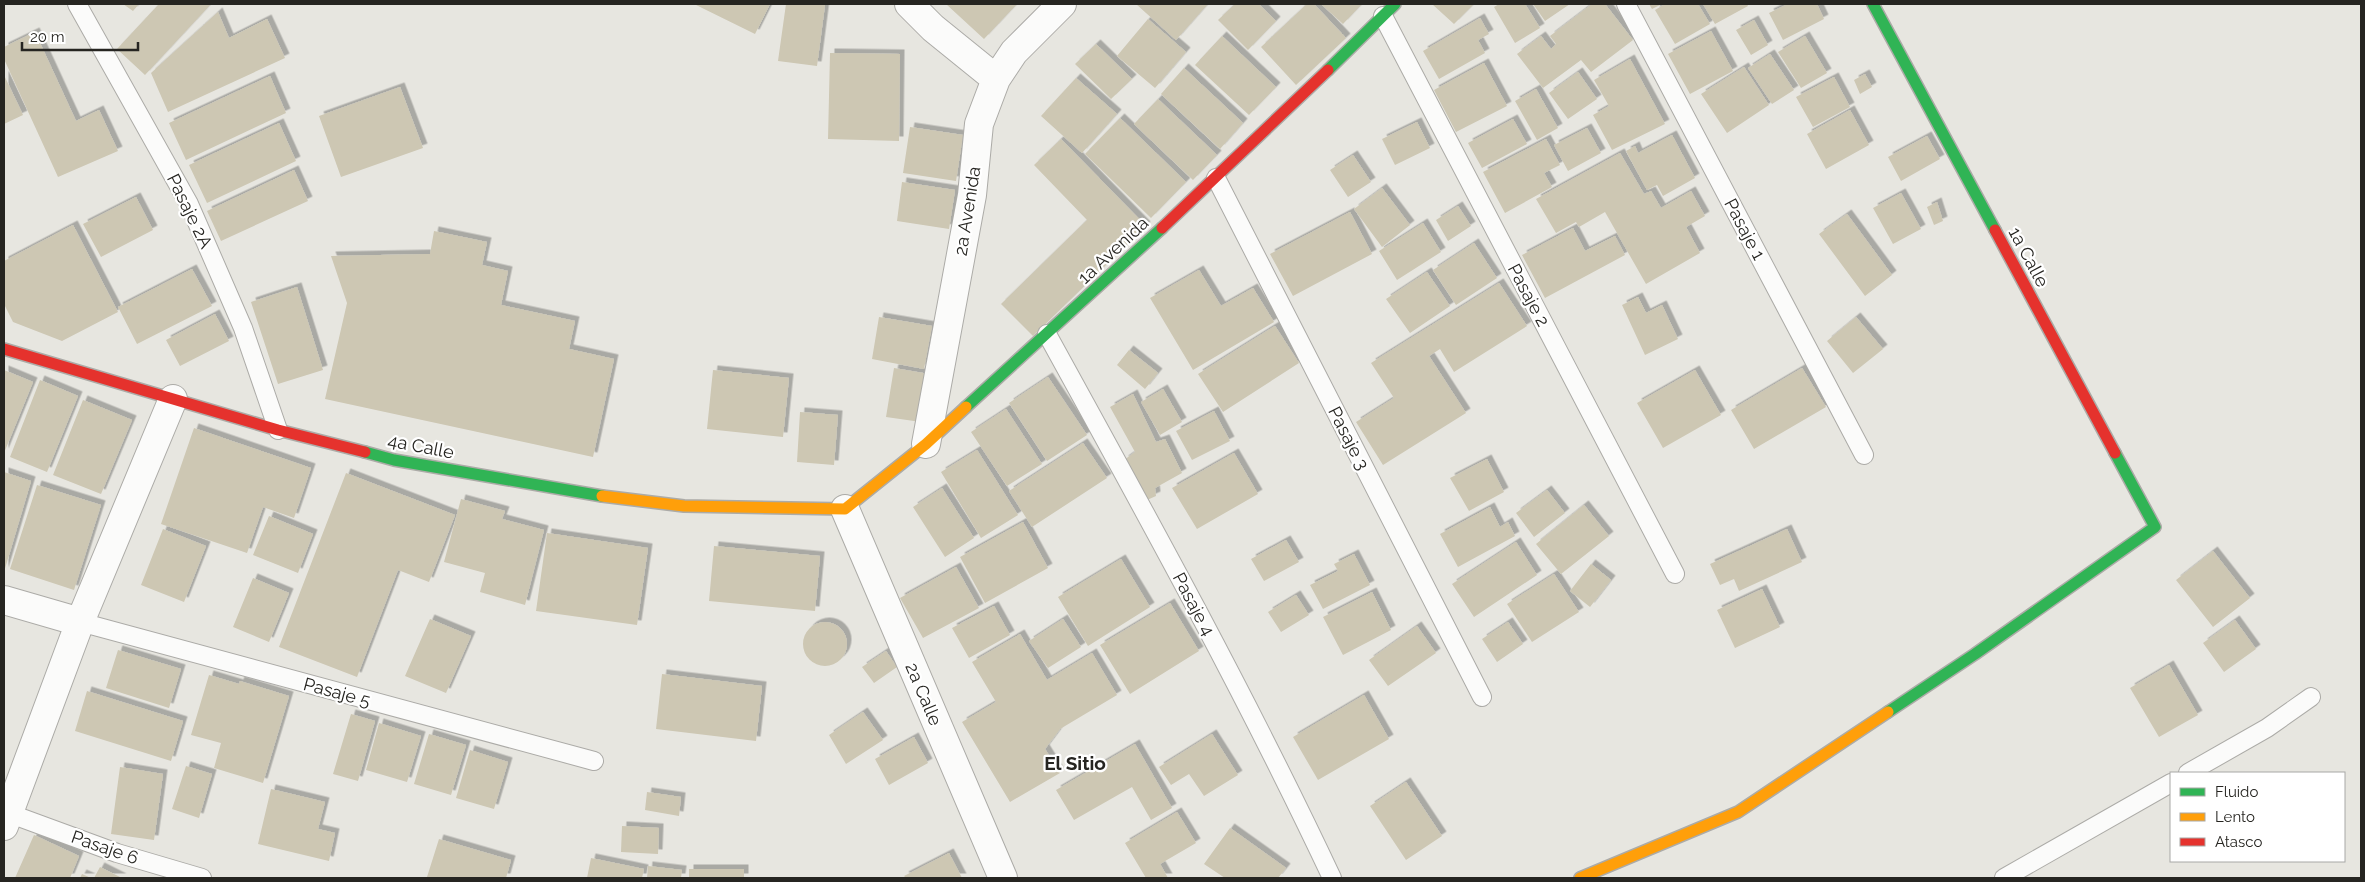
<svg xmlns="http://www.w3.org/2000/svg" width="2365" height="882" viewBox="0 0 2365 882" font-family="Raleway,sans-serif">
<style>
.building{fill:#cdc7b3;filter:url(#shadow)}
.lines{fill:none;stroke-linecap:round;stroke-linejoin:round}
.lane-casing{stroke:#acaba7;stroke-width:20}
.street-casing{stroke:#acaba7;stroke-width:30}
.fast-casing{stroke:#acaba7;stroke-width:14}
.slow-casing{stroke:#acaba7;stroke-width:14}
.jam-casing{stroke:#acaba7;stroke-width:14}
.lane{stroke:#fbfbfa;stroke-width:18}
.street{stroke:#fbfbfa;stroke-width:28}
.fast{stroke:#30b455;stroke-width:11}
.slow{stroke:#ff9f0a;stroke-width:11}
.jam{stroke:#e5322d;stroke-width:11}
.labels{text-anchor:middle;dominant-baseline:central;stroke-width:4.5;stroke-linejoin:round;paint-order:stroke}
.street-label{font-size:18px;fill:#262521;stroke:#fff}
.neighbourhood-label{font-size:19px;font-weight:bold;fill:#262521;stroke:#fff}
</style>
<defs>
<filter id="shadow"><feDropShadow dx="4.5" dy="-4.5" stdDeviation="0" flood-color="#0004"/></filter>
</defs>
<rect width="100%" height="100%" fill="#e7e6e0"/>
<path class="building" d="M123,4H139L133,11Z
M159,4H211L145,75L117,49Z
M694,4H770L755,34Z
M786,4L825,5L817,66L778,61Z
M946,4H1017L984,39Z
M1136,4H1206L1207,5L1176,40Z
M1235,4H1259L1276,21L1248,50L1218,20Z
M1307,4H1314L1346,38L1296,85L1261,47Z
M1321,4H1362L1343,24Z
M1432,4H1474L1454,24Z
M1499,4H1525L1540,28L1515,43L1494,7Z
M1533,4H1570L1545,21Z
M1592,4H1605L1633,40L1591,72L1581,60L1543,88L1517,54L1541,36L1551,49L1556,44L1550,36Z
M1649,4H1662L1652,9Z
M1665,4H1698L1710,24L1675,44L1655,10Z
M1703,4H1747L1748,6L1715,24Z
M1788,4H1817L1824,19L1783,40L1769,13Z
M218,12L229,38L267,19L285,58L168,112L151,73Z
M1480,18L1489,34L1478,40L1485,53L1439,79L1423,51Z
M1148,19L1186,52L1155,88L1117,56Z
M1754,20L1768,45L1751,55L1736,30Z
M1711,31L1733,71L1690,94L1668,54Z
M35,32L76,121L99,110L118,151L58,177L4,59V47Z
M1222,36L1276,87L1249,115L1195,65Z
M1805,36L1827,73L1801,88L1778,52Z
M1096,44L1132,79L1111,99L1075,64Z
M830,53L900,54L899,141L828,139Z
M1770,54L1794,90L1772,104L1748,68Z
M1630,59L1665,124L1612,150L1593,115L1609,106L1594,80Z
M1484,63L1507,106L1456,132L1434,90Z
M1744,67L1769,105L1727,133L1701,94Z
M1184,68L1243,123L1220,149L1161,94Z
M1578,72L1597,99L1568,119L1549,93Z
M1865,74L1872,87L1860,94L1854,80Z
M4,75L23,115L4,124Z
M270,76L286,113L186,160L169,123Z
M1834,77L1850,107L1813,127L1796,97Z
M1076,78L1117,114L1082,153L1041,116Z
M400,87L423,148L341,177L319,116Z
M1536,89L1558,128L1537,140L1515,101Z
M1158,99L1217,155L1193,180L1134,124Z
M1850,110L1869,145L1826,169L1807,134Z
M1120,118L1186,182L1151,218L1085,154Z
M1513,119L1527,144L1482,168L1468,143Z
M1417,122L1430,148L1395,165L1382,139Z
M279,123L296,161L207,203L189,165Z
M910,127L963,135L956,181L903,173Z
M1587,128L1601,153L1568,171L1554,145Z
M1672,135L1695,178L1663,196L1657,185L1647,190L1626,151L1635,146L1638,153Z
M1927,136L1940,159L1901,181L1888,157Z
M1061,139L1146,226L1033,336L1001,304L1087,220L1034,165Z
M1546,139L1560,165L1544,173L1552,187L1505,213L1483,172Z
M1620,153L1644,194L1651,191L1661,208L1691,191L1705,216L1686,227L1700,253L1646,284L1605,212L1579,227L1576,222L1556,233L1536,199Z
M1353,155L1371,182L1348,197L1330,170Z
M294,170L308,201L221,241L207,211Z
M902,182L955,190L949,229L897,221Z
M1382,188L1410,225L1382,247L1354,209Z
M1901,193L1921,229L1893,244L1873,208Z
M136,197L153,230L101,257L83,224Z
M1937,202L1943,221L1934,225L1927,207Z
M1458,206L1471,226L1448,241L1436,220Z
M1350,212L1372,254L1293,296L1270,254Z
M1847,214L1892,275L1865,296L1819,234Z
M1423,223L1441,252L1397,280L1379,251Z
M73,225L118,312L62,341L13,322L4,304V261Z
M1573,228L1585,251L1615,236L1625,255L1545,298L1522,255Z
M434,231L487,242L482,265L508,271L501,305L575,321L569,349L614,359L593,457L325,399L347,303L331,256L430,254Z
M1474,243L1497,278L1456,305L1433,270Z
M192,269L212,306L137,344L118,307Z
M1199,270L1221,306L1253,288L1274,322L1193,370L1150,298Z
M1427,272L1450,306L1410,333L1386,299Z
M1499,283L1527,326L1454,372L1440,349L1429,356L1466,413L1383,465L1356,422L1394,398L1371,363Z
M297,287L323,370L278,384L251,302Z
M1638,297L1646,313L1662,305L1678,339L1645,355L1622,305Z
M215,314L229,341L180,366L166,340Z
M879,317L932,326L924,369L872,359Z
M1856,317L1883,349L1853,373L1827,341Z
M1275,326L1299,363L1223,412L1198,374Z
M1129,350L1158,373L1145,389L1117,365Z
M894,368L929,374L921,422L886,417Z
M1802,368L1826,407L1754,449L1731,410Z
M4,370L33,382L4,453Z
M713,370L789,378L783,437L707,429Z
M1695,370L1721,415L1663,448L1637,403Z
M1048,377L1087,435L1047,461L1009,403Z
M40,380L78,396L47,472L10,457Z
M1163,389L1182,422L1160,435L1141,402Z
M1133,394L1156,442L1165,439L1182,473L1155,488L1156,496L1147,500L1124,460L1135,452L1110,407Z
M83,400L132,420L101,494L53,475Z
M1006,409L1042,464L1007,486L971,432Z
M1214,411L1230,441L1192,460L1176,431Z
M800,412L838,415L834,465L797,462Z
M194,428L311,468L294,518L263,507L247,553L161,524Z
M1083,443L1107,478L1032,527L1009,491Z
M977,450L1018,515L981,538L941,472Z
M1234,453L1258,494L1197,529L1172,488Z
M1487,459L1504,492L1469,511L1450,478Z
M4,472L31,481L4,572Z
M346,473L455,515L429,582L398,570L357,677L279,647Z
M37,485L101,505L74,590L10,569Z
M942,488L974,538L945,557L913,507Z
M1547,490L1565,513L1534,537L1516,513Z
M461,499L505,511L502,519L544,530L525,605L480,592L485,573L444,562Z
M1584,505L1609,536L1561,574L1536,544Z
M1490,507L1500,527L1508,522L1515,536L1458,567L1440,534Z
M269,516L313,534L298,573L253,555Z
M1023,522L1048,568L985,603L960,557Z
M163,529L206,546L184,602L141,585Z
M1787,529L1802,562L1739,591L1734,579L1720,585L1710,564Z
M547,533L648,548L637,625L536,611Z
M1286,540L1299,562L1264,581L1251,559Z
M1516,542L1537,575L1474,617L1452,584Z
M714,546L820,556L815,611L709,601Z
M2213,551L2250,598L2213,627L2176,580Z
M1354,554L1370,585L1323,609L1310,585L1338,571L1334,564Z
M1121,559L1150,607L1088,646L1058,597Z
M1591,564L1611,580L1590,607L1570,591Z
M956,567L979,608L923,638L900,598Z
M1554,574L1579,612L1532,642L1507,604Z
M253,578L289,593L269,642L233,627Z
M1762,589L1780,627L1735,648L1717,610Z
M1372,592L1391,630L1343,655L1323,617Z
M1296,595L1309,615L1281,632L1268,612Z
M1170,603L1199,651L1130,694L1100,645Z
M994,606L1010,635L969,658L952,628Z
M430,619L471,636L446,693L405,676Z
M1063,619L1081,647L1048,668L1029,641Z
M2235,620L2256,649L2224,672L2203,643Z
M1508,622L1523,644L1497,662L1482,639Z
M803 644a22 22 0 1 1 44 0a22 22 0 1 1-44 0Z
M1417,626L1436,653L1388,686L1369,660Z
M1020,634L1047,680L1092,653L1117,695L1060,729L1045,749L1060,773L1010,802L962,722L996,702L972,662Z
M118,650L181,669L169,708L106,688Z
M886,651L897,667L874,683L862,667Z
M2169,665L2198,715L2159,737L2130,688Z
M662,674L762,686L756,741L656,729Z
M209,675L239,684L240,681L289,696L263,783L214,768L221,743L191,735Z
M87,691L183,721L171,761L75,731Z
M1364,695L1389,739L1318,780L1293,737Z
M863,712L883,740L846,764L829,735Z
M351,714L375,721L358,781L333,774Z
M379,723L421,736L407,782L366,770Z
M429,734L466,745L451,795L414,784Z
M1212,734L1238,775L1204,796L1189,774L1171,785L1159,767Z
M914,737L928,763L889,785L875,759Z
M1135,744L1172,808L1151,820L1132,787L1074,820L1056,790Z
M470,750L508,762L494,809L456,798Z
M186,766L212,774L199,818L172,809Z
M120,767L163,774L154,840L111,834Z
M1406,782L1442,836L1406,860L1370,806Z
M271,789L325,802L318,829L335,833L329,861L258,844Z
M647,792L681,797L679,816L645,810Z
M1177,812L1196,843L1160,864L1168,878H1146L1125,843Z
M622,826L659,828L658,854L621,852Z
M1230,828L1286,868L1278,878H1225L1204,864Z
M34,835L79,856L70,878H15Z
M439,839L511,860L506,878L427,877Z
M949,853L962,878H906L904,876Z
M591,858L644,869L642,878H587Z
M648,866L682,870L681,878H647Z
M100,867L122,878H94Z
M689,869H744V878H689Z
M82,874L91,878H80Z"/>
<g class="lines">
<g class="lane-casing">
<path id="lane" d="M77,4L189,204L243,328L278,430
M1626,4L1864,455
M1383,16L1675,574
M1216,178L1482,697
M1047,334C1146,514 1245,693 1332,878
M80,622L594,761
M2188,773L2267,728L2311,697
M8,813L117,853L202,878
M2004,878L2171,783"/>
</g>
<g class="street-casing">
<path id="street" d="M909,4L933,28L996,79
M926,444L972,195L979,124L996,79L1014,52L1062,4
M845,509L1003,878
M4,600L80,622
M4,826L80,622L173,399"/>
</g>
<g class="fast-casing">
<path id="fast" d="M1873,4L1995,230
M1328,70L1395,4
M966,407L1162,228
M365,452L394,460L602,496
M1888,712L1975,654L2155,527L2115,453"/>
</g>
<g class="slow-casing">
<path id="slow" d="M602,496L684,506L845,509L926,444L966,407
M1580,878L1738,812L1888,712"/>
</g>
<g class="jam-casing">
<path id="jam" d="M1162,228L1328,70
M1995,230L2115,453
M4,349L278,430L365,452"/>
</g>
<use href="#lane" class="lane"/>
<use href="#street" class="street"/>
<use href="#fast" class="fast"/>
<use href="#slow" class="slow"/>
<use href="#jam" class="jam"/>
</g>
<g class="labels">
<g class="street-label">
<text transform="translate(190 211) rotate(64)">Pasaje 2A</text>
<text transform="translate(967 211) rotate(-81)">2a Avenida</text>
<text transform="translate(1745 229) rotate(62)">Pasaje 1</text>
<text transform="translate(1113 250) rotate(-43)">1a Avenida</text>
<text transform="translate(2029 257) rotate(62)">1a Calle</text>
<text transform="translate(1529 295) rotate(62)">Pasaje 2</text>
<text transform="translate(1349 438) rotate(63)">Pasaje 3</text>
<text transform="translate(421 446) rotate(11)">4a Calle</text>
<text transform="translate(1194 604) rotate(62)">Pasaje 4</text>
<text transform="translate(337 692) rotate(15)">Pasaje 5</text>
<text transform="translate(924 694) rotate(67)">2a Calle</text>
<text transform="translate(105 847) rotate(19)">Pasaje 6</text>
</g>
<g class="neighbourhood-label">
<text x="1075" y="763">El Sitio</text>
</g>
</g>
<rect width="2365" height="882" fill="none" stroke="#262521" stroke-width="10"/>
<rect x="2170" y="772" width="175" height="90" fill="#ffffff" stroke="#a8a8a6"/>
<rect x="2180" y="788" width="25" height="8" fill="#30b455" stroke="#a8a8a6"/>
<text x="2215" y="797" font-size="15" fill="#262521">Fluido</text>
<rect x="2180" y="813" width="25" height="8" fill="#ff9f0a" stroke="#a8a8a6"/>
<text x="2215" y="822" font-size="15" fill="#262521">Lento</text>
<rect x="2180" y="838" width="25" height="8" fill="#e5322d" stroke="#a8a8a6"/>
<text x="2215" y="847" font-size="15" fill="#262521">Atasco</text>
<path d="M22 42v8h116v-8" fill="none" stroke="#262521" stroke-width="2.5"/>
<text x="30" y="42" font-size="15" fill="#262521" stroke="#ffffff" stroke-width="4" paint-order="stroke">20 m</text>
</svg>
